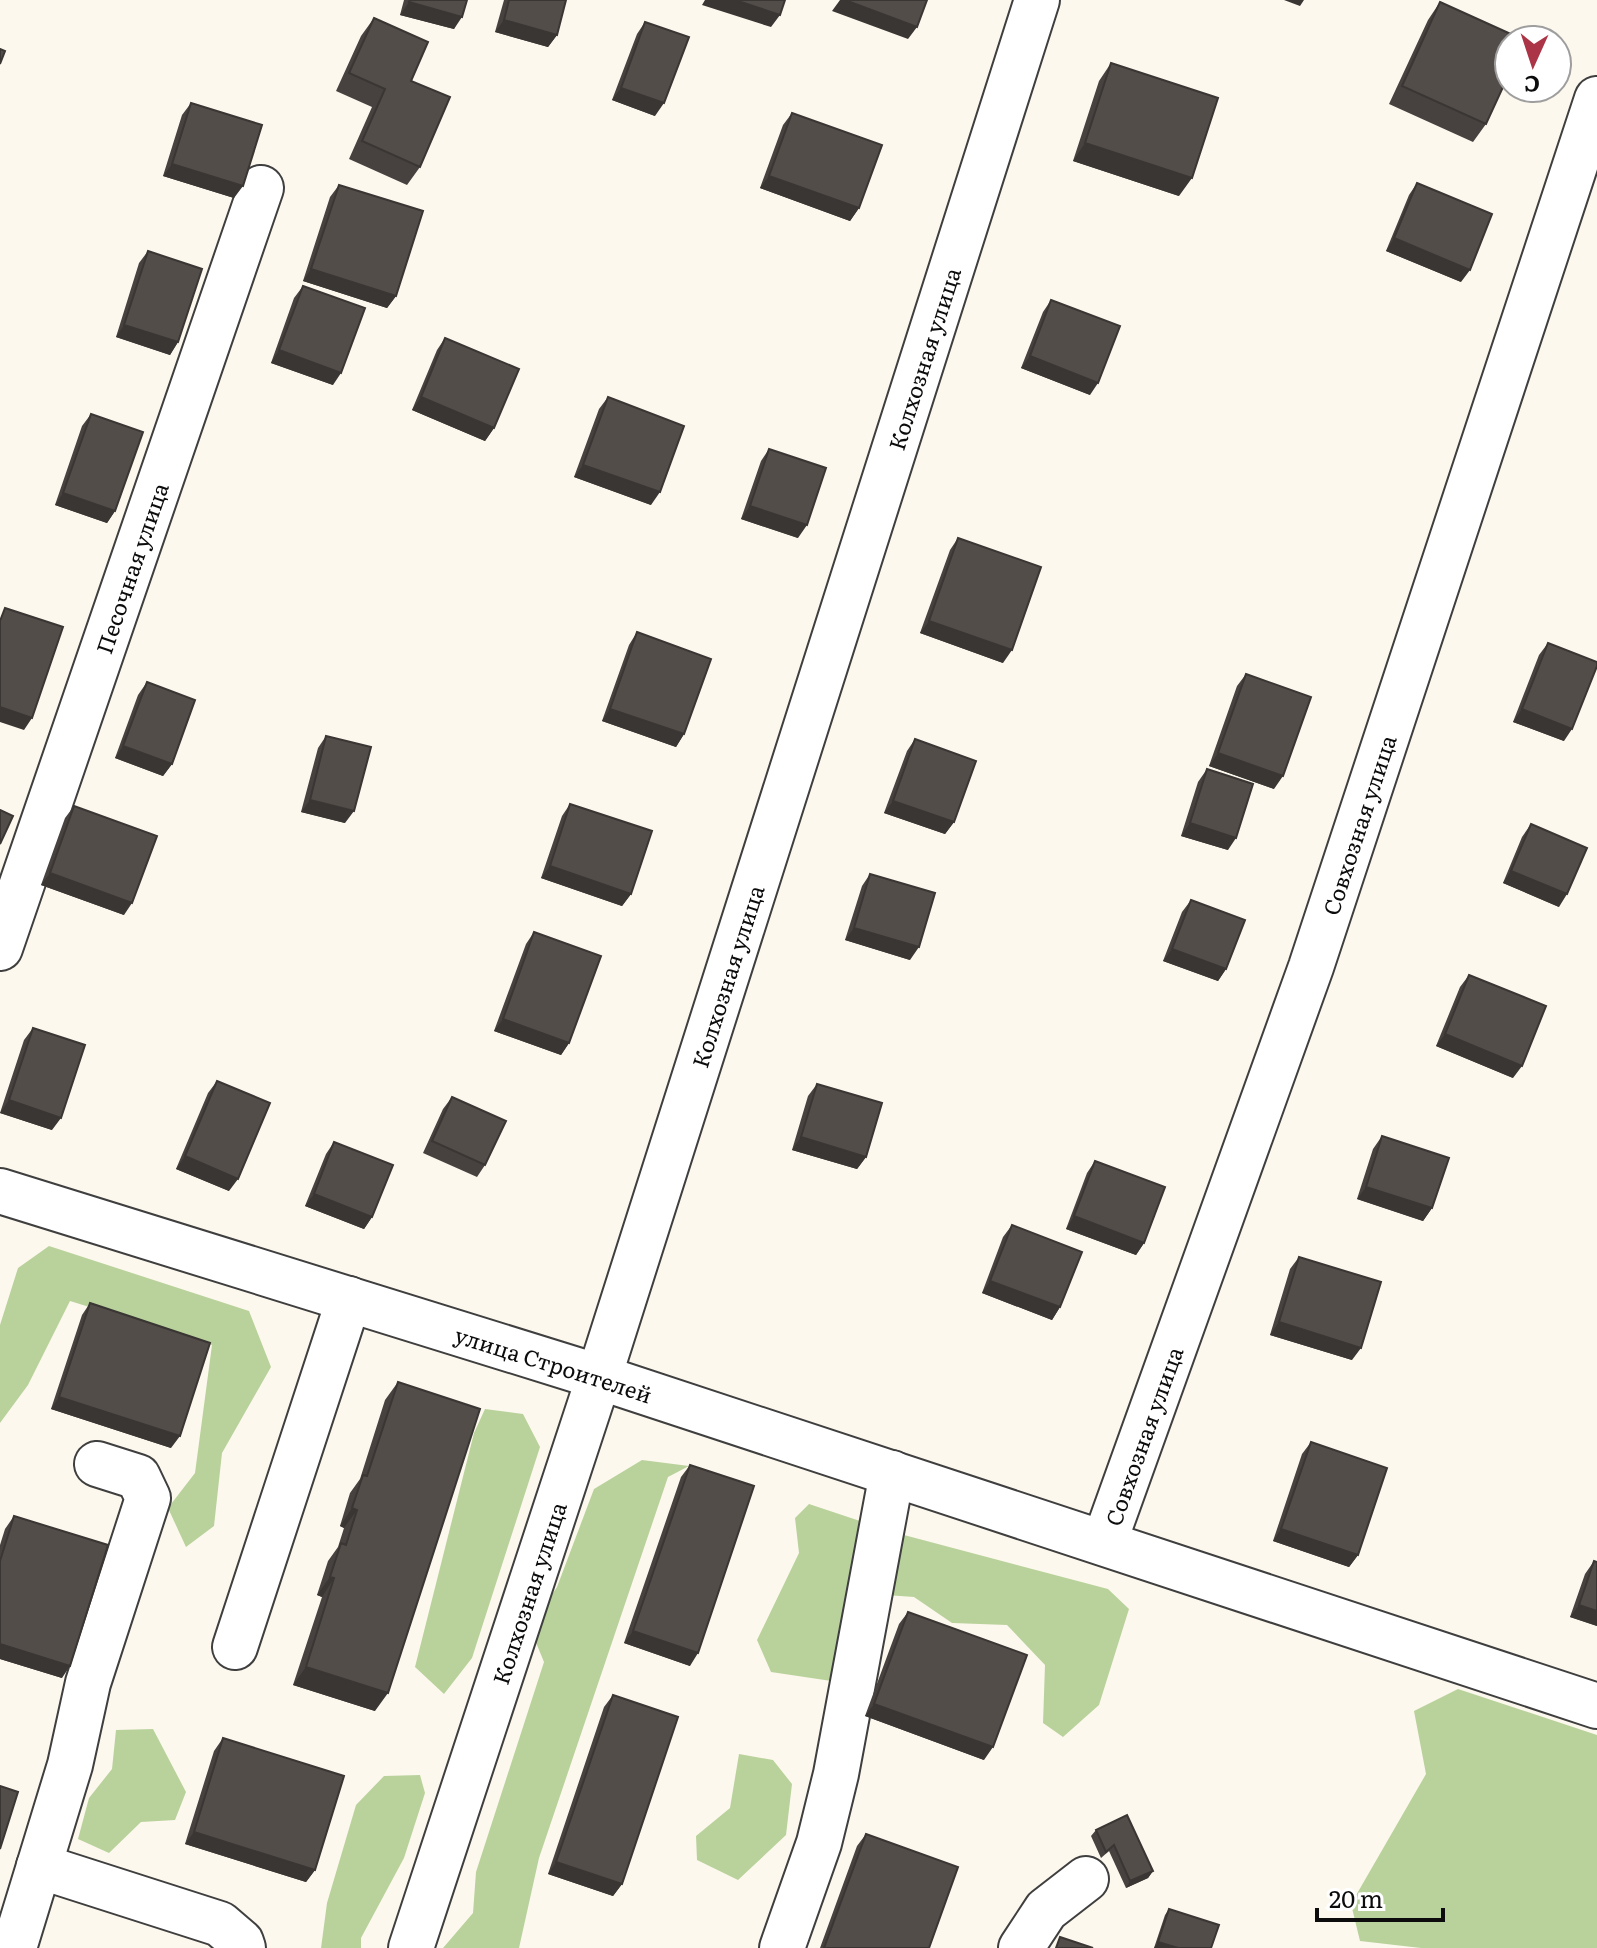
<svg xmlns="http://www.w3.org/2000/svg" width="1597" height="1948" viewBox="0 0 1597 1948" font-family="Literata,serif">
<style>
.forest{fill:#b9d29c}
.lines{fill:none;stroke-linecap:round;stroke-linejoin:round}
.minor-casing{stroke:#3f3f3f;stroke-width:48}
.minor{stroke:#fff;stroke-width:44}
.wall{fill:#474240}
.shaded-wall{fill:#3a3634}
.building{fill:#534d4a;stroke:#3a3634;stroke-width:2}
.labels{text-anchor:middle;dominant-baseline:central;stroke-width:8;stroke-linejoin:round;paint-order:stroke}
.street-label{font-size:22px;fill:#0c0c0c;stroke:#fff}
</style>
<rect width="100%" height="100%" fill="#fdf8ed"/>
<path class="forest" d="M49,1246L249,1311L271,1367L222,1453L214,1526L186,1547L168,1508L195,1473L212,1345L70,1301L28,1385L0,1423V1325L18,1268Z
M485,1409L523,1414L540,1447L472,1658L444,1694L415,1667L474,1433Z
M642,1460L689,1466L668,1477L539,1858L519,1948H443L473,1913L476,1872L544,1662L530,1628L557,1587L594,1489Z
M809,1504L863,1522L890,1560L904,1535L1108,1589L1129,1609L1099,1705L1063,1737L1043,1723L1045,1665L1007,1625L952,1623L914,1597L872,1594L838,1682L771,1672L757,1640L799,1553L795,1518Z
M1458,1689L1597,1735V1948H1421L1360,1941L1351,1904L1426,1774L1414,1711Z
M153,1729L186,1792L175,1820L141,1822L109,1853L78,1839L89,1798L112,1769L116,1730Z
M739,1754L773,1760L792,1784L786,1835L738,1880L697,1860L696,1836L730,1808Z
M420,1775L425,1793L404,1858L361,1938V1948H321L327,1903L356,1805L384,1776Z"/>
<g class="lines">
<g class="minor-casing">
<g id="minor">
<path id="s1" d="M0,948L261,188"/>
<path id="s2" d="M0,1191L599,1377L1597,1706"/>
<path id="s3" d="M1104,1543L1311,967L1597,99"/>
<path d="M235,1647L349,1299"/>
<path d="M39,1866L220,1924L241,1942L243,1948"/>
<path d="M14,1948L70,1765L88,1683L148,1498L138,1477L97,1464"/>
<path id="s4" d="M411,1948L599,1377L1037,0"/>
<path d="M782,1948L819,1843L836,1774L892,1473"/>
<path d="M1021,1948L1046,1910L1086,1879"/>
</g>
</g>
<use href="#minor" class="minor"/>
</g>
<path class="wall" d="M404,0H467L454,29L400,15Z
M504,0H566L557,35L548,47L495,32Z
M1440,2L1486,124L1473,142L1389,104L1428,20Z
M374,18L411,81L420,167L407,185L349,159L372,107L336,91L361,36Z
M645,22L655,116L612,100L637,34Z
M1111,63L1179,196L1073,161L1099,81Z
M191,103L234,198L163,176L182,115Z
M792,113L859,208L850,221L760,188L783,125Z
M1417,183L1461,282L1386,251L1409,195Z
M339,185L396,296L387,308L303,281L330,197Z
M148,251L178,342L170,355L116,337L139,263Z
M303,286L333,385L271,363L294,298Z
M1051,300L1090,395L1021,368L1043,312Z
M445,338L494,428L485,441L412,410L437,350Z
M608,397L651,505L574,477L599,409Z
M91,414L115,511L107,523L55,505L82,426Z
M769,449L798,538L741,519L761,461Z
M958,538L1003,663L920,633L950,550Z
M637,632L684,734L676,747L602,721L629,645Z
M1548,643L1564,741L1513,722L1539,655Z
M1246,674L1274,789L1209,766L1237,686Z
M147,682L172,764L163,776L115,758L138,695Z
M326,736L345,823L301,812L318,748Z
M915,739L954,822L945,834L884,813L907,751Z
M1207,769L1228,850L1181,836L1198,782Z
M570,804L631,894L622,906L541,878L562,816Z
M74,806L124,915L41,885L65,818Z
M1531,824L1559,907L1503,883L1522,837Z
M870,874L910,960L845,940L862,886Z
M1191,900L1226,969L1218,981L1163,961L1182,912Z
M534,932L569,1043L561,1055L494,1031L526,944Z
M1469,975L1513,1078L1436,1046L1460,987Z
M33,1028L52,1130L0,1113L24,1040Z
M217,1081L229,1191L176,1169L208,1093Z
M817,1084L866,1157L857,1169L792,1150L808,1096Z
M452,1097L485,1165L477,1177L423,1153L443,1109Z
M1382,1136L1432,1208L1423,1221L1357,1199L1373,1149Z
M334,1142L372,1217L364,1229L305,1206L326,1154Z
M1095,1161L1144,1243L1136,1255L1066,1229L1087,1173Z
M1012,1225L1060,1307L1052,1320L982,1293L1003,1237Z
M1299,1257L1352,1360L1270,1335L1290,1269Z
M90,1303L171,1448L51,1409L82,1315Z
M398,1382L375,1711L293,1685L322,1597L317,1595L328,1561L338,1547L344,1528L340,1526L350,1493L360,1479L385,1400Z
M1311,1442L1358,1555L1349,1567L1273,1541L1302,1454Z
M690,1465V1666L624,1643L681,1477Z
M14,1516L62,1678L0,1659V1545L5,1529Z
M1594,1561L1597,1562V1626L1570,1617L1585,1574Z
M908,1612L984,1760L865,1716L899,1624Z
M613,1695L622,1884L613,1896L548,1874L604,1707Z
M223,1738L315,1870L306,1882L185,1844L214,1751Z
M1096,1830L1153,1871L1148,1878L1126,1888L1109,1851L1101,1858L1091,1836Z
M866,1834L929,1948H820L857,1846Z
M1169,1909L1211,1948H1154L1165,1915Z"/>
<path class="shaded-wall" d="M705,0H735L780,15L771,27L702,5Z
M840,0H845L917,27L908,39L832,11Z
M1284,0H1304L1300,6Z
M409,2L462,17L454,29L400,15Z
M504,20L557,35L548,47L495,32Z
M621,88L664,103L655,116L612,100Z
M1085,143L1192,178L1179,196L1073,161Z
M172,164L243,186L234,198L163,176Z
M769,176L859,208L850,221L760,188Z
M1394,238L1470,270L1461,282L1386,251Z
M311,269L396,296L387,308L303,281Z
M124,325L178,342L170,355L116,337Z
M279,350L341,373L333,385L271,363Z
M1030,356L1098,383L1090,395L1021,368Z
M421,397L494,428L485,441L412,410Z
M583,465L660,492L651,505L574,477Z
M63,493L115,511L107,523L55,505Z
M750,506L807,525L798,538L741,519Z
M929,621L1012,650L1003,663L920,633Z
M0,707L32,718L24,730L0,722Z
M610,709L684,734L676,747L602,721Z
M1522,709L1572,729L1564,741L1513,722Z
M123,746L172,764L163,776L115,758Z
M1218,753L1283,776L1274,789L1209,766Z
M310,800L354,811L345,823L301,812Z
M893,801L954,822L945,834L884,813Z
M1190,823L1236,838L1228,850L1181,836Z
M550,866L631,894L622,906L541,878Z
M1511,871L1567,894L1559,907L1503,883Z
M50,873L132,903L124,915L41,885Z
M854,928L919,947L910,960L845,940Z
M1172,949L1226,969L1218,981L1163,961Z
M503,1019L569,1043L561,1055L494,1031Z
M1445,1034L1522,1066L1513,1078L1436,1046Z
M9,1100L61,1118L52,1130L0,1113Z
M801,1137L866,1157L857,1169L792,1150Z
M185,1156L238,1179L229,1191L176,1169Z
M1366,1187L1432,1208L1423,1221L1357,1199Z
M314,1194L372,1217L364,1229L305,1206Z
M1074,1216L1144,1243L1136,1255L1066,1229Z
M990,1281L1060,1307L1052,1320L982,1293Z
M1279,1322L1361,1348L1352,1360L1270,1335Z
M59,1397L180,1436L171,1448L51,1409Z
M352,1508L357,1510L344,1528L340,1526Z
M1281,1529L1358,1555L1349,1567L1273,1541Z
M330,1577L334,1578L322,1597L317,1595Z
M1579,1605L1597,1611V1626L1570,1617Z
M633,1631L698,1653L690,1666L624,1643Z
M0,1644L70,1666L62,1678L0,1659Z
M306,1667L388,1693L375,1711L293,1685Z
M874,1704L993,1747L984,1760L865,1716Z
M194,1832L315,1870L306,1882L185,1844Z
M556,1862L622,1884L613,1896L548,1874Z
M1153,1871L1148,1878L1126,1888L1130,1881Z
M1158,1942L1178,1948H1154Z"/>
<path class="building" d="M410,0H467L462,17L409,2Z
M509,0H566L557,35L504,20Z
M735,0H785L780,15Z
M845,0H927L917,27Z
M1440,2L1524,40H1509V74L1486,124L1402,86Z
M374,18L428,42L411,81L450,97L420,167L362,141L385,89L349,73Z
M645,22L689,37L664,103L621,88Z
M0,49L5,51L0,64Z
M1111,63L1218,98L1192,178L1085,143Z
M191,103L262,125L243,186L172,164Z
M792,113L882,145L859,208L769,176Z
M1417,183L1492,214L1470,270L1394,238Z
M339,185L423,211L396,296L311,269Z
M148,251L202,269L178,342L124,325Z
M303,286L365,308L341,373L279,350Z
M1051,300L1120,326L1098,383L1030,356Z
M445,338L519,369L494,428L421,397Z
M608,397L684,426L660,492L583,465Z
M91,414L143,432L115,511L63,493Z
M769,449L826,468L807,525L750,506Z
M958,538L1041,567L1012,650L929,621Z
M5,608L63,627L32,718L0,707V621Z
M637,632L711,659L684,734L610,709Z
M1548,643L1597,662V666L1572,729L1522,709Z
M1246,674L1311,697L1283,776L1218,753Z
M147,682L195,700L172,764L123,746Z
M326,736L371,747L354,811L310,800Z
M915,739L976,761L954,822L893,801Z
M1207,769L1253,784L1236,838L1190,823Z
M570,804L652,831L631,894L550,866Z
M74,806L157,836L132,903L50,873Z
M0,810L13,816L0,844Z
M1531,824L1587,848L1567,894L1511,871Z
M870,874L935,893L919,947L854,928Z
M1191,900L1245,920L1226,969L1172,949Z
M534,932L601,956L569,1043L503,1019Z
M1469,975L1546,1006L1522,1066L1445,1034Z
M33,1028L85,1045L61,1118L9,1100Z
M217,1081L270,1103L238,1179L185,1156Z
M817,1084L882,1103L866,1157L801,1137Z
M452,1097L506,1121L485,1165L432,1141Z
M1382,1136L1449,1158L1432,1208L1366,1187Z
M334,1142L393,1165L372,1217L314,1194Z
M1095,1161L1165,1187L1144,1243L1074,1216Z
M1012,1225L1082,1252L1060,1307L990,1281Z
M1299,1257L1381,1282L1361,1348L1279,1322Z
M90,1303L210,1343L180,1436L59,1397Z
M398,1382L480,1409L388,1693L306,1667L334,1578L330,1577L341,1543L346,1545L357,1510L352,1508L363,1475L367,1476Z
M1311,1442L1387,1468L1358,1555L1281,1529Z
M690,1465L754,1486L698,1653L633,1631Z
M14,1516L108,1545L70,1666L0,1644V1561Z
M1594,1561L1597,1562V1611L1579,1605Z
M908,1612L1027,1655L993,1747L874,1704Z
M613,1695L678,1717L622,1884L556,1862Z
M223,1738L344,1776L315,1870L194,1832Z
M0,1786L18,1792L0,1849Z
M1127,1815L1153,1871L1130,1881L1114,1845L1106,1852L1096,1830Z
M866,1834L958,1867L929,1948H824Z
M1169,1909L1219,1925L1211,1948H1178L1158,1942Z
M1060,1937L1093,1948H1056Z"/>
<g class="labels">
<g class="street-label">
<text stroke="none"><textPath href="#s4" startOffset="1670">Колхозная улица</textPath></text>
<text stroke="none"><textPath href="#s1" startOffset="402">Песочная улица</textPath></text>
<text stroke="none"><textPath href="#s3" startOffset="762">Совхозная улица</textPath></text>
<text stroke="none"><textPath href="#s4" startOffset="1022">Колхозная улица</textPath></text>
<text stroke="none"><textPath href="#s2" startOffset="580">улица Строителей</textPath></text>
<text stroke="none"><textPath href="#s3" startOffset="114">Совхозная улица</textPath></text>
<text stroke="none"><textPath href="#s4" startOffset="374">Колхозная улица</textPath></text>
</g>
</g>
<g transform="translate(1533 64) rotate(183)"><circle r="38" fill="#ffffff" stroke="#9e9e9e" stroke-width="2"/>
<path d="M0-6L14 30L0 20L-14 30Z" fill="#ab3546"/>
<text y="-12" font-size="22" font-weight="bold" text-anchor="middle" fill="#0c0c0c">С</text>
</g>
<path d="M1317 1908v12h126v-12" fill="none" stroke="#0c0c0c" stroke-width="4"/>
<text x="1329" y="1908" font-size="24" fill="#0c0c0c" stroke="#ffffff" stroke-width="6" paint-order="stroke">20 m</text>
</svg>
